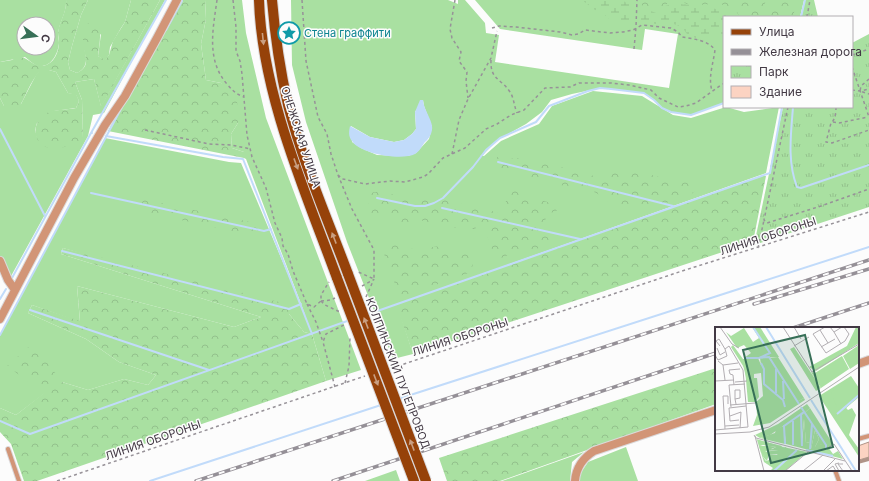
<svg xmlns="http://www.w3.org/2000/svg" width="869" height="481" viewBox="0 0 869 481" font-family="Inter,sans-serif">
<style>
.grass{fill:#a9e0a1;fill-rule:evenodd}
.forest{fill:url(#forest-crowns)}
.wetland{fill:url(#wetland-marsh)}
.park{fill:url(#park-tufts)}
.water{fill:#c1dbfa}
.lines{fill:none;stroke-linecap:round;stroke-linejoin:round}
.stream{stroke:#c1dbfa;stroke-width:2}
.lane-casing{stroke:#dbd9db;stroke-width:6}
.street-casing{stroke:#dbd9db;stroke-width:10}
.primary-casing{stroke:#dbd9db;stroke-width:12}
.path{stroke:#979298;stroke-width:1.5;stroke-dasharray:3 3;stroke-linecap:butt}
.lane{stroke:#d29577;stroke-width:4}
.street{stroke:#d29577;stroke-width:8}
.primary{stroke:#964209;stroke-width:10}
.rail-casing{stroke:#959097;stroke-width:3.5}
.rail{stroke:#fcfcfc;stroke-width:2;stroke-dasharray:6;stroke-linecap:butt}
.primary-bridge-casing{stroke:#dbd9db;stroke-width:12;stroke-linecap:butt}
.primary-bridge{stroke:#964209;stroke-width:10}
.shaded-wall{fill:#b09488}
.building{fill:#fcd3c2;stroke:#b09488}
.oneway{fill:#c99f82}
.labels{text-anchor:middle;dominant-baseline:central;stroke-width:3;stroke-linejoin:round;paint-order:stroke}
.culture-label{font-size:11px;fill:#0d838f;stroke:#fcfcfc;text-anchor:start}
.street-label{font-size:11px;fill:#423944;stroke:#fcfcfc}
.inset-river{fill:none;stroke:#c1dbfa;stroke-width:2}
.inset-road{fill:none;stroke:#b2aeb2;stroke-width:1}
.view{fill:#376f57;fill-opacity:0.15;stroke:#376f57;stroke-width:2}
.inset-edge{fill:none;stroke:#423944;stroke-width:2}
</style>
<defs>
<pattern id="forest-crowns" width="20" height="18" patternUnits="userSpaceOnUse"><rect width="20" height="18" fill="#a9e0a1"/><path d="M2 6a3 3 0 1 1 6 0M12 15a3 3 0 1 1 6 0" fill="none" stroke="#93c18c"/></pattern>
<pattern id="wetland-marsh" width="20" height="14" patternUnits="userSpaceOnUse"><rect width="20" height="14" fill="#a9e0a1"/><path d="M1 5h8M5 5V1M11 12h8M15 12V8" fill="none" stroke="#93c18c"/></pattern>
<pattern id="park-tufts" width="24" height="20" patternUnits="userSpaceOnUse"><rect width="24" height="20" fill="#a9e0a1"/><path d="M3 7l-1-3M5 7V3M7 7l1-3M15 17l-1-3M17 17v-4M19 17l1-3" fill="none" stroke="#93c18c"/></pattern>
</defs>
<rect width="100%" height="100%" fill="#fcfcfc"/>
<path class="grass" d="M0,0H66C67,13 59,22 58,34C58,37 59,40 59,43C58,54 51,68 38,66C34,65 29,60 25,57L0,62ZM24,24H48V48H24Z
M88,0H131L125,22L121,28L110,47L109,55L105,61L98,56L101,34L84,48C87,59 88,67 77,73L70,70L68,62L72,46L81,15Z
M160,0H165L104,113L93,115L88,136L10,278L0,258V98L4,106L21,104L36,75L40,70H49L56,72L68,93L76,94L79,101L76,108L54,111L37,123L35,130L37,137L83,138L82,100L75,82L94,79L101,106Z
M205,0H242L246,33L266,118L361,370L326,381L312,334L304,332L289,314L63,248L61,254L261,317L234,327L77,286L80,322L32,305L28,313L86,339L119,362L156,375L148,385L124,379L88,390L62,382L45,393L16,415L0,408V335L105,138L229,162L241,163L306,317L246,159L244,158V152L232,148L231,134L238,123L221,83L206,80L201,44L206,19Z
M291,0H448L458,4V0H465L485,23L486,33L499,35L495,62L669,88L678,34L645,29L642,50L500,29L475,0H804L800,17H724V103L691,115L671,112L662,108L654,100L644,93L600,88L572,94L551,100L542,112L526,124L497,140L483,155H480L484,156L501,141L539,124L552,106L593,91L642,96L673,115L691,118L726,107L744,112L779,107L766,173L397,304L413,354L393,359L347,242L306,122L292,65ZM423,100L424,106L432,127L429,139L416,153L408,156L377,155L361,148L352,142L351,126L370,137L394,142L404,140L412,134L416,129L415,112Z
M626,447L638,481H580V474L588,462Z
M584,452L572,462L570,481H502Z
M396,470L400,481H365Z"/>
<path class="forest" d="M66,0H88L81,15L72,46L68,62L70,70L77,73C93,65 83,55 83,42C83,34 86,26 90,20L96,21C103,32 99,44 98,56L105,60L109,55L113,41L125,22L131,0H160L101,107L94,79L75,82L82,100L83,138L77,143L54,150C50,148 44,147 40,143C31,133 36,119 47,113C56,109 67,110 76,108L79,101L76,95L68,93L56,72L49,70H41C29,82 26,98 17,110L10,111L4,106L0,98V62L12,60L18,56C29,58 34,67 43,66C54,64 59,52 59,42C59,39 58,36 58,33C59,22 67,12 66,0Z
M179,0H205L206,19L201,44L206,80L221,83L237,98L238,123L231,134L232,148L244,152V158L108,131Z
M633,0H669L664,9C652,8 643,8 633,0Z
M679,0H766L763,10L757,17H740L734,8C729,6 724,5 718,4C704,3 691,9 679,0Z
M772,0H797L793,17H763Z
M498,157L503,159L523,158L540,160L559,166L566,169L588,174L599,178L607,172H618L628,169L675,181L699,184C684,216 642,191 621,218V209L617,205L609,202L598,194L590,190L554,184L545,178L538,183C529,181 527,175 519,172C510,170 501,172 493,168V159Z
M762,176H766L753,242L413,354L396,304Z
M491,184L507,187L540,199L552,204L558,209L555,212L549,213L546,217L545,222L553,233L556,241L553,244L522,253L510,254L493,262L491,243L481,226L474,229L440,227L429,225L420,219L413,225L399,222L391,214H370L368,197L370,193C382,189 399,197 411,199C415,199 417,197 421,197C427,196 434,198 440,199C447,195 459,203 466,206C475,209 481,208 488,210C492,211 496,212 500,214L505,205L507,197L504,194Z
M143,199L260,224L258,237L140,211Z
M395,240H399C403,242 405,247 409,248C428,254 437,237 457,255L469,253C475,258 473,264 471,272L400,298L383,251L390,241Z
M63,248L287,304L289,314L304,332L312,334L326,381L37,481H24L11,444L0,432V408L16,415L44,393L7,366L33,343L62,382L88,390L124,379L148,385L156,375L119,362L86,339L28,313L32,305L80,321L77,286L234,327L261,317L61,254Z
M716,368V404L500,481H447L439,458Z"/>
<path class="wetland" d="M582,0H622L628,4L631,1V22L628,24L622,23L608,18L601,11L595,10Z
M674,1C685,8 692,1 700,10L712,8L726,12L732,17H724V37C713,30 711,33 704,42L687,34L682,27L671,23L663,25L641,22V15L643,10H648L659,14L665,6L673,4Z"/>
<path class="park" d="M805,0H814L818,17H801Z
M869,34V207L754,245L783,107H852V43Z"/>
<path class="water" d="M420,100H423C424,110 431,118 432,126C433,132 429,139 425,142C422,146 419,152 415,154C402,161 360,154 352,141C348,136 349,131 350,126L370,137L394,142L404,140L412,134L416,129L415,112Z"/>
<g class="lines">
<path class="stream" d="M801,17L805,0
M166,30L182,1
M793,107C791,134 787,161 797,187L801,188L869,165
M0,129L45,216
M91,133L166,0
M106,136L223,157L243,159L312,334
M498,162L673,206
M91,193L264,231L271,229
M377,198L415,206H425L434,203L443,198L473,167L486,150L500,138L536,122L549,106L588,91L600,88L611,89L644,93L654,100L662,108L671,112L691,115L724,103
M442,208L580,239
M62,251L289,309L301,304
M12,278L91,133H92
M0,299L6,289
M30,310L209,370
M366,315L770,173L782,107
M0,335L122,107
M398,399C555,349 712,298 869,247
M0,421L30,434L350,320
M150,481L381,405"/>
<g class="lane-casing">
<path id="lane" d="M858,439L869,436
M8,449L19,481
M835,470L839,481"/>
</g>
<g class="street-casing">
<path id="street" d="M0,261L8,280L15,290
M0,319L74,178L105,125L125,96L157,38L177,0
M858,364L869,360
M575,481C576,468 583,458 594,451L716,410"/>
</g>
<g class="primary-casing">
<path id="primary" d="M259,0C262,94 305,191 337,278
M272,0C275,36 280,70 288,105C303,163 327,218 348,274"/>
</g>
<path class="path" d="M217,0C213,29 206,60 227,84C232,90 236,94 244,97
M233,0L236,27V51L240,61L242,74L247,135L252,157L266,188L275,223L282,238L283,246L288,254L293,271L307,304L314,307L321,301V295L329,282
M302,0L306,61L318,117L327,134L331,154L338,175L343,179L365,184L390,181L405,182L423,177L428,174L443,158L465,148L486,129L497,124L511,115L524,110L545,88L570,87L579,83H611L629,85L651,90L659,98L678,107L686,106L696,103L724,83
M455,0L450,29L452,38L461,52L459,61L467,72L466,81L468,98
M807,17L810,0
M492,28L499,26L516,27L560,32L572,35L578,34L585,30L610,33L623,32L633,30L642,25L671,28L678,32L682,37C693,39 708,40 715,50C713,65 708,77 712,91
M634,49L636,27L637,0
M852,55L869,49
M491,60C490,80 501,78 510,92C514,98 514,106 517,113
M852,67L869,117
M869,79L861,86L860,91L869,94
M852,90L860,91L869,89
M788,107L764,220L767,223L821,206L869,189
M836,107C836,113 835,120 831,123L826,142L832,143L869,130
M833,122L839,123L868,117
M145,130L209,144L231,145L251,149
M452,154L459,120L468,99L491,58L497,31
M338,175L352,209L374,250V279L356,271
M758,248L764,220
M362,286L373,280
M366,297L374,279
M321,301L325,305L340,312
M321,301L331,300L335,298
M307,304L316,322L323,342
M392,368L682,271L869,212
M345,383L349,366L350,337
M335,387L323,342L326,334L346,324
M57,481L365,376"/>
<use href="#lane" class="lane"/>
<use href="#street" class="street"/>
<use href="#primary" class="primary"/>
<g class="rail-casing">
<path id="rail" d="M754,304L869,269
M793,328L869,303
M196,481L869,260
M333,481L716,353"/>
</g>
<use href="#rail" class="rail"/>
<g class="primary-bridge-casing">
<path id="primary-bridge" d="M348,274L426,481
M337,278L414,481"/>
</g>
<use href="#primary-bridge" class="primary-bridge"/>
</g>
<path class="shaded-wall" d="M869,457V461L858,464L859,460Z"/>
<path class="building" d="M869,442V457L859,460L858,456V446Z"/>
<defs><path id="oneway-solid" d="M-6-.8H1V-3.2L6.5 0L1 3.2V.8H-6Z"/></defs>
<g class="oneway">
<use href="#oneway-solid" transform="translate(263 39) rotate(84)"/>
<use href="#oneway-solid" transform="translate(296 164) rotate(70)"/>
<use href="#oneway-solid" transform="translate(334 238) rotate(-111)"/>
<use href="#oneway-solid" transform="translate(366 323) rotate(-111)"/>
<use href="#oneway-solid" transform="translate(376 380) rotate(69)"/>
<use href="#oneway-solid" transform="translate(412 445) rotate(-111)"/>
</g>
<defs>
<g id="sight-ring" transform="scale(1.15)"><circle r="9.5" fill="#fcfcfc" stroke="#0f9aa8" stroke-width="1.5"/><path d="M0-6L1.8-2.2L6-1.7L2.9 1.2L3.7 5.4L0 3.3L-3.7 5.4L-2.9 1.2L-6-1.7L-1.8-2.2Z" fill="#0f9aa8"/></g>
</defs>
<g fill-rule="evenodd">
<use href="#sight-ring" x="289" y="33"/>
</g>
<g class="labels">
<g class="culture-label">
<text x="304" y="33">Стена граффити</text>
</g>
<g class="street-label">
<text transform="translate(301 137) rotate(72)">ОНЕЖСКАЯ УЛИЦА</text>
<text transform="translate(768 236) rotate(-18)">ЛИНИЯ ОБОРОНЫ</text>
<text transform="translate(460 337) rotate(-18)">ЛИНИЯ ОБОРОНЫ</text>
<text transform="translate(398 373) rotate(69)">КОЛПИНСКИЙ ПУТЕПРОВОД</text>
<text transform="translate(153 440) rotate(-19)">ЛИНИЯ ОБОРОНЫ</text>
</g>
</g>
<g transform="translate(715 327)">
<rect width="144" height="144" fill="#fcfcfc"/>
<path d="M141,0H144V16L101,44L94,40L132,19ZM18,18L28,32L43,31L46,38L45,31H54L83,74L89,71L90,73L55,96L38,99L42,88L41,75L48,69L46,46L39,47V51H42L44,70L40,75H33L30,42L16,20ZM144,18V36L135,42L128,29ZM127,29L134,42L106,61L96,45L100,46ZM136,49L144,61V70L131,81L133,83L137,81L141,88L134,108L144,122V130L104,69ZM92,77L95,81L87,88V119L89,92L91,116L95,115L96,122L100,103L104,112L100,120L106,117L113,120L118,127L123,124L128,132L71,117L69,99L74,95L55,108L45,111L40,108L63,97ZM41,112L68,120L92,125L70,144H55L58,141L49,135L44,119H55L61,120L56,122L59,123H63L51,124L48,130L51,134L54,133V127L64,128L63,121L66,119L46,116Z" fill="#a9e0a1"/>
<path d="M79,20L106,61L101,64L75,22ZM63,30L89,71L76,78L74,66L80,70L61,41L64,48L60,66L57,39L60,40L54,31ZM29,33H42L33,36L36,70L28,38L32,36ZM70,56L74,63L70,66L72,77L70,82L68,64L64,66V64L65,57ZM141,59L144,68L131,81L133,84L137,82L140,88L136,100L129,95L116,67L119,62L126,60ZM95,81L118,117L110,125L106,117L103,123L100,120L104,112L100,103L96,122L95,115L91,116L89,92L86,119V89ZM69,99L70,117L45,111L60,106L61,102ZM42,113L67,119L64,123L66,122L71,120L73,126L66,123L64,128L70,131L66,134L62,127H54L52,134L48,130L49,125L63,123H56L61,120L48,118L45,119L46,126Z" fill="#a9e0a1"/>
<path d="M37,0H45L64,30L29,31L36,26L29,18L22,21L11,5L16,9L29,1L38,15L44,11Z" fill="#a9e0a1"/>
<path class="inset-river" d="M38,0L55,26L44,31M51,0L95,71M29,31H42M42,31L54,30L84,77M46,36L49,42V57L68,73L70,80M61,42V66M68,54L69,72M96,73L141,144M86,80L111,118V123M86,87L87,119M122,87L144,68M78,94V118M70,117L69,99L89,85M95,122L97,97M91,123L118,129M59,144L82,123"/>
<path class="inset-road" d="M5,0L17,17L24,21M68,0L97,45L144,17M79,0L86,12M115,0L119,5L127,0M105,3L113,16M119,5L126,17M98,7L111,26L130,14L134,7L129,0M98,7L110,0M5,19L1,14L4,12L10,22L14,19M79,19L94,10M106,20L120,12M2,21L5,28L10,25M0,28L3,33L12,29L10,22M3,34L8,38L10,53M8,38L23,36M0,54L19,53M20,55L32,54M19,58L18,48L15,47L14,43L25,42M20,72V63H25V71L20,72L21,77M15,78L40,76M16,80L14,58L30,57M15,89L26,85L25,101M24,93L15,94L14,81L31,79M10,99L24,98M10,102L8,69H13V77M0,103L33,100L28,43L14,19M0,107L35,105L54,100L144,40M39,108L41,111L130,134M40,109L49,144M114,120L119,117L137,144M124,136L120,137L124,144M70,144L93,125M88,144L108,128M108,144L121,131M111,144L118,139L121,144M128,144L123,137H128"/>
<path class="view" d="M90,8L118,120L56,136L28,23Z"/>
<rect width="144" height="144" class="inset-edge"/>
</g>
<rect x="723" y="16" width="130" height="92" fill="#fcfcfc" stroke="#b2aeb2"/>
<rect x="731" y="29" width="20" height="6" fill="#964209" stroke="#b2aeb2"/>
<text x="759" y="36" font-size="12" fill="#423944">Улица</text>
<rect x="731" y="49" width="20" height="6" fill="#959097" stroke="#b2aeb2"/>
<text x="759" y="56" font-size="12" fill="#423944">Железная дорога</text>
<rect x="731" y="66" width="20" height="12" fill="url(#park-tufts)" stroke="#b2aeb2"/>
<text x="759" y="76" font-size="12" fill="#423944">Парк</text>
<rect x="731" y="86" width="20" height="12" fill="#fcd3c2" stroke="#b2aeb2"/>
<text x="759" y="96" font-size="12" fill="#423944">Здание</text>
<g transform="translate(36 36) rotate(104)"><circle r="19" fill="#fcfcfc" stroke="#b2aeb2"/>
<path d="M0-3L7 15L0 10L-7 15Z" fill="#376f57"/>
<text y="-6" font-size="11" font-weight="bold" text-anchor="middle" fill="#423944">С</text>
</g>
</svg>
